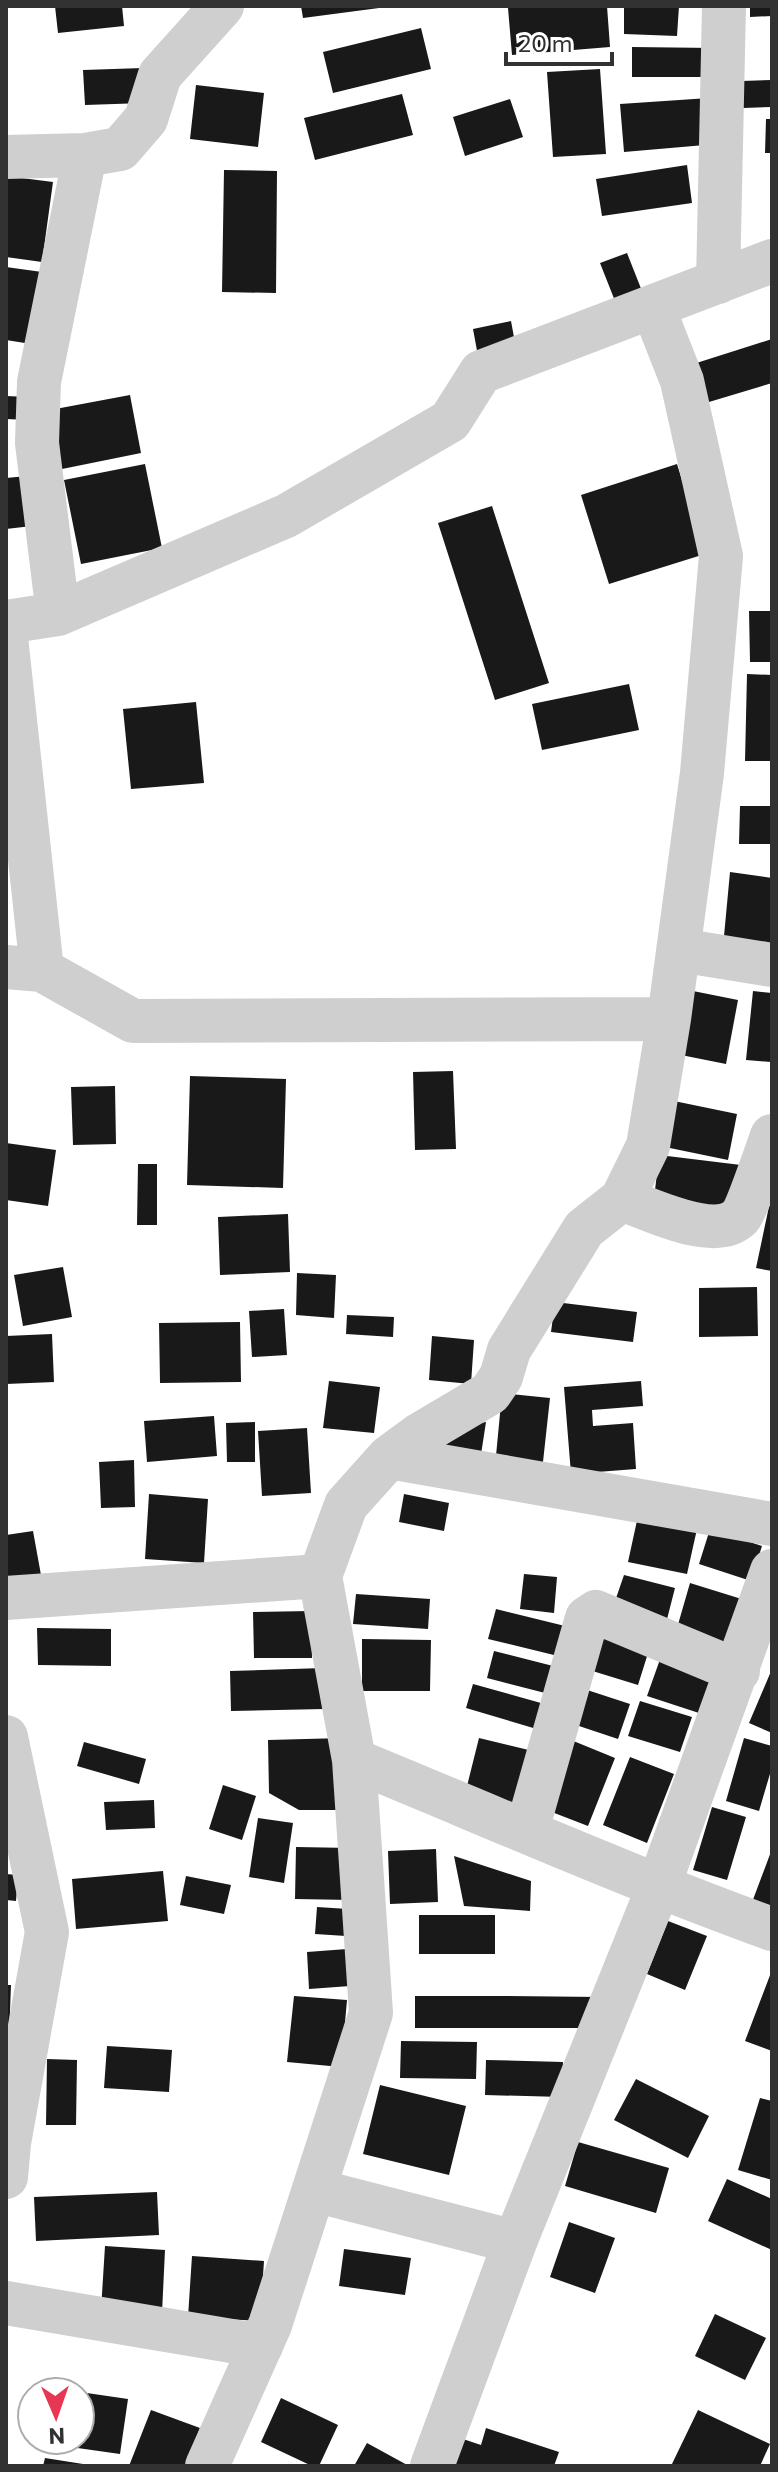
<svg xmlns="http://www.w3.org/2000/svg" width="778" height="2472" viewBox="0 0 778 2472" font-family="Commissioner,sans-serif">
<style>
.building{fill:#191919}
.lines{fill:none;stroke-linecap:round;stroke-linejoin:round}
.minor{stroke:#cfcfcf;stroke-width:44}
</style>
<rect width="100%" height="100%" fill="#fff"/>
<path class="building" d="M55,6H122L124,26L58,33Z
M301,6H378L379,8L303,18Z
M526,6H607L610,47L512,55L508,8Z
M624,6H679L677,36L624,34Z
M750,6H772V16L750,17Z
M421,28L431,69L333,93L323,52Z
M632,47L715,48L711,77H632Z
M143,68L144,103L85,105L83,70Z
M600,69L606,154L553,157L547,72Z
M772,80V107L743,108L742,81Z
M196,85L264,93L258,147L190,139Z
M402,94L413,135L315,160L304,118Z
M709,98L705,145L624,152L620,104Z
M510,99L523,137L465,156L453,117Z
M766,119H772V153H765Z
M687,165L692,203L602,216L596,179Z
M224,170L277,171L276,293L222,292Z
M6,176L53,182L42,262L6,257Z
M627,253L642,291L615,301L600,263Z
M6,267L42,272L31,344L6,340Z
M511,321L516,348L478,356L473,329Z
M772,339V383L699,405L687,366Z
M130,395L141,453L62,469L50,410Z
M6,396L29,397L28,420L6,419Z
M145,464L162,548L81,564L64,480Z
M677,464L705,554L609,584L581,495Z
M27,476L32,526L6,529V478Z
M492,506L549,683L495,700L438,523Z
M749,611H772V662H750Z
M747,674L772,675V761H745Z
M629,684L639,730L542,750L532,704Z
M196,702L204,783L131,789L123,709Z
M740,806H772V844H739Z
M730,872L772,878V946L724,936Z
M693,991L738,1000L726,1064L681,1055Z
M753,991L772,993L771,1062L746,1060Z
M453,1071L456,1149L415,1150L413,1072Z
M190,1076L286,1079L283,1188L187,1185Z
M115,1086L116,1144L73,1145L71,1087Z
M674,1101L737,1114L728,1160L665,1147Z
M6,1143L56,1150L48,1206L6,1200Z
M659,1155L741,1165L736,1209L654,1199Z
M138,1164H157V1225H137Z
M771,1197H772V1271L756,1268Z
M288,1214L290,1272L220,1275L218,1217Z
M63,1267L72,1317L23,1326L14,1275Z
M297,1273L336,1275L334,1318L296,1315Z
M757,1287L758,1336L699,1337V1288Z
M555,1302L637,1312L633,1342L551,1332Z
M284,1309L287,1355L252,1357L249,1311Z
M347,1315L394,1317L393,1337L346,1334Z
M240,1322L241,1382L160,1383L159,1323Z
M52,1334L54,1382L6,1384V1336Z
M432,1336L474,1340L471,1384L429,1380Z
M329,1381L380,1387L374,1433L323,1428Z
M641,1381L643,1406L592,1410L593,1426L633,1423L636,1469L571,1474L564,1387Z
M502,1393L550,1398L542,1471L495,1466Z
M214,1416L217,1456L147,1462L144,1421Z
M255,1422V1462H227L226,1423Z
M486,1422L480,1461L430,1454L444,1429Z
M307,1428L311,1493L262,1496L258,1431Z
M134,1460L135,1507L101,1508L99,1462Z
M149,1494L208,1499L204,1563L145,1559Z
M404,1494L449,1503L444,1531L399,1522Z
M638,1516L697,1529L687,1574L628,1562Z
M710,1529L762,1546L751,1581L699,1564Z
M33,1531L43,1586L6,1591V1535Z
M524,1574L557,1577L554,1613L520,1609Z
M624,1575L675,1588L665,1627L613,1607Z
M690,1583L748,1601L734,1646L677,1628Z
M356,1594L430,1599L428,1629L353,1624Z
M496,1609L565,1626L558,1656L488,1639Z
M311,1611L312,1658H254L253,1612Z
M37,1628L111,1629V1666L38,1665Z
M597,1634L649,1650L638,1685L586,1669Z
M362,1639L431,1640L430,1691H362Z
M494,1651L557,1667L549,1694L487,1678Z
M663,1651L718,1670L702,1714L647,1696Z
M323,1668L324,1709L231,1711L230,1671Z
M772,1669V1733L749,1723Z
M473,1684L548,1705L540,1730L466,1708Z
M578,1687L630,1704L618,1739L567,1722Z
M640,1701L692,1717L680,1752L628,1736Z
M343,1738L349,1810H299L269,1793L268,1740Z
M479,1738L537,1752L523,1812L464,1798Z
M744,1738L772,1746V1767L759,1811L726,1801Z
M571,1740L615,1758L588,1826L544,1809Z
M84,1742L146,1759L139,1784L77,1766Z
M630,1757L674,1774L647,1843L603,1825Z
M223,1785L256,1796L242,1840L209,1829Z
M154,1800L155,1828L106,1830L104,1802Z
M712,1807L746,1817L727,1880L693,1870Z
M258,1818L293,1823L284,1883L249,1877Z
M296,1847L352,1848V1900L295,1899Z
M436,1849L438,1902L390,1904L388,1851Z
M772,1849V1913L751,1905Z
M454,1856L531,1881L530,1911L464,1906Z
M163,1871L168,1921L76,1929L72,1879Z
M6,1874L18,1875L16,1901L6,1900Z
M186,1876L231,1885L224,1914L180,1905Z
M317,1907L348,1909L346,1936L315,1934Z
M419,1915H495V1954H419Z
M668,1921L707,1936L685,1990L647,1974Z
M347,1949L350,1986L309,1989L307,1952Z
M772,1970V2051L745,2041Z
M6,1985H11L9,2038H6Z
M294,1996L347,2000L341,2067L287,2062Z
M415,1996H505L600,1997L584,2028H415Z
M401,2041L477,2042L476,2079L400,2078Z
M107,2046L172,2050L169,2092L104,2088Z
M47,2059L77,2060L76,2125H46Z
M486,2060L563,2062L562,2097L485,2095Z
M636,2079L709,2116L688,2158L614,2120Z
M380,2085L466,2106L449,2175L363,2154Z
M760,2098L772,2101V2180L738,2170Z
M578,2142L669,2168L656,2213L565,2186Z
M727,2179L772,2199V2250L708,2221Z
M157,2192L159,2235L36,2241L34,2197Z
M569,2222L615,2238L595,2293L550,2277Z
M105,2246L165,2250L162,2313L101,2310Z
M344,2249L411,2258L405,2295L339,2286Z
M192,2256L264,2261L260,2321L188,2317Z
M715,2314L766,2338L745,2380L695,2356Z
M80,2392L128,2399L120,2454L35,2442L80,2440Z
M281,2398L338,2425L319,2466H312L261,2442Z
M151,2410L200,2428L185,2466H129Z
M698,2410L770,2444L760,2466H671Z
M486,2428L559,2452L554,2466H447L457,2437L481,2445Z
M367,2443L409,2466H354Z
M45,2458L83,2464V2466H43Z"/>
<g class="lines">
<path class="minor" d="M6,157L85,155L120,149L146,119L160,75L222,6
M718,282L724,6
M58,614L37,443L39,382L85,155
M6,622L58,614L286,516L450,421L481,372L772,261
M6,637L42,970L6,967
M679,950L772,965
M42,970L133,1021L669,1019
M622,1199C650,1209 715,1242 740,1217C747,1209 767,1150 772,1136
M389,1457L772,1524
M6,1598L320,1576
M6,1737L47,1932L9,2143L6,2177
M354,1760C493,1817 631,1878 772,1929
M527,1830L587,1618L596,1612L738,1671
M314,2190L515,2242
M6,2303L261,2346
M207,2466L270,2325L371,2013L354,1760L320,1576L346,1505L389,1457L419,1435L490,1393L501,1377L509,1350L584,1229L622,1199L648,1146L669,1019L702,773L721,556L682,381L653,307
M432,2466L515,2242L658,1888L772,1571"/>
</g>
<rect width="778" height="2472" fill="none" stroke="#323232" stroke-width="16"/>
<g transform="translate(56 2416) rotate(178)"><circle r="38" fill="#ffffff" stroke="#adadad" stroke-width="2"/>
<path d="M0-6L14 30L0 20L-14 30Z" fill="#e63753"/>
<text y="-12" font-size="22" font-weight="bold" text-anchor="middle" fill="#323232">N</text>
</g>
<path d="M506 52v12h106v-12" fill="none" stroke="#323232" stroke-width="4"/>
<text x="518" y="52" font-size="24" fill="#323232" stroke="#ffffff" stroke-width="6" paint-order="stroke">20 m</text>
</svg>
